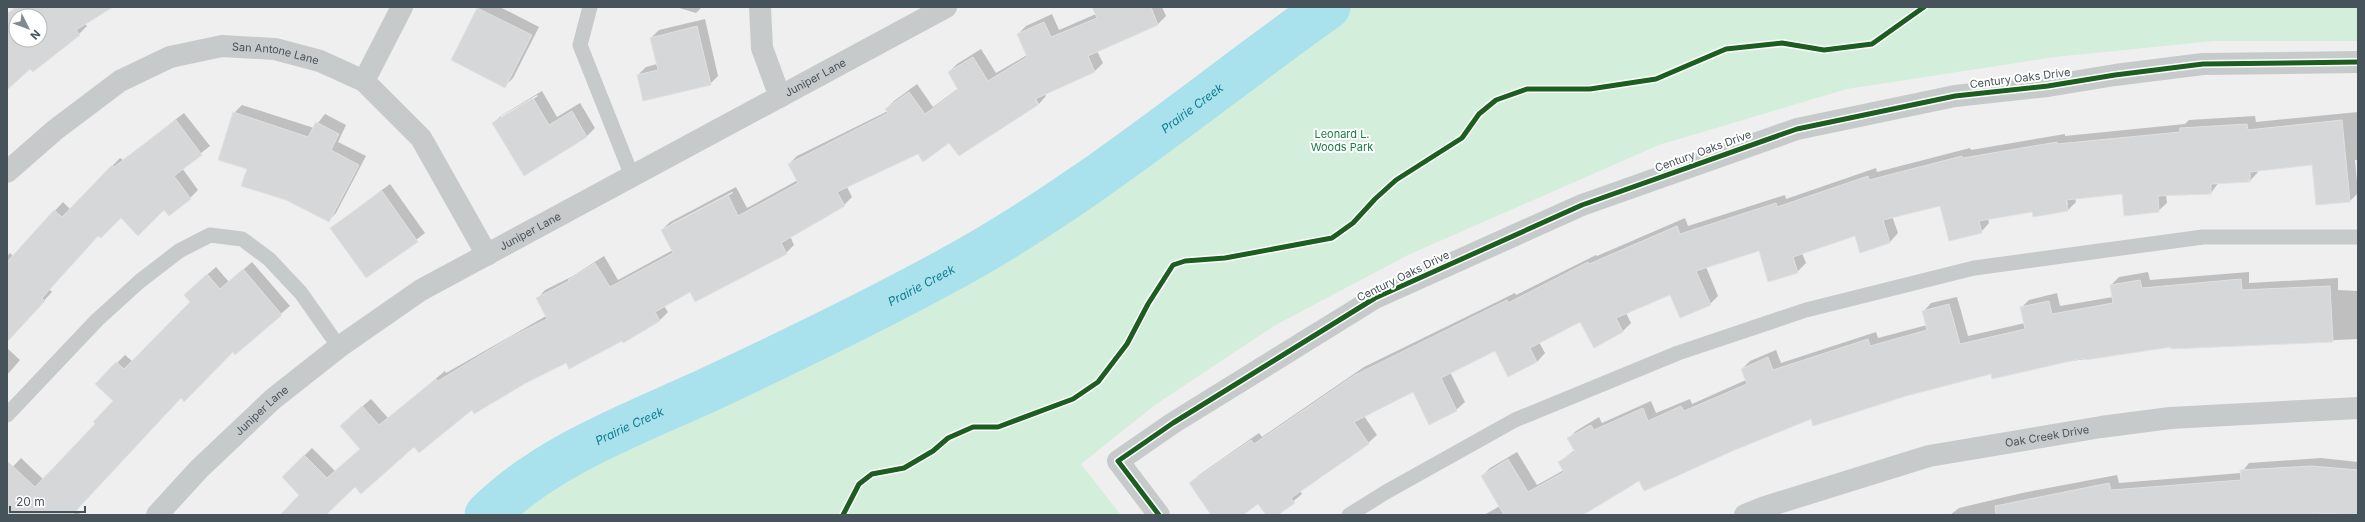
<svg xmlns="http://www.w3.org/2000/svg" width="2365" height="522" viewBox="0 0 2365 522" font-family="Inter,sans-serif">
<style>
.green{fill:#d4eedc}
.shadow{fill:#0003;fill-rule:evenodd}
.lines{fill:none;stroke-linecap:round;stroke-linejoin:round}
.river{stroke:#a9e2ec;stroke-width:45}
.building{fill:#d6d7d8;stroke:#e1e1e2;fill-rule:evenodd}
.lane{stroke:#c7cacb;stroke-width:15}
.street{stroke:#c7cacb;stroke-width:22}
.cycleway-casing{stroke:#fff;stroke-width:8}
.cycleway{stroke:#1b5e20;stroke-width:5}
.labels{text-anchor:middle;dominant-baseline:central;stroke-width:4;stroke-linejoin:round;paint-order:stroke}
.street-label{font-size:11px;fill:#47535b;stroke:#fff}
.park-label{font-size:11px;fill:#187c44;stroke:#fff}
.water-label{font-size:12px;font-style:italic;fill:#0e7d90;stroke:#fff}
</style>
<rect width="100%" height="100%" fill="#f0efef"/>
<path class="green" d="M1298,7H2358V41H2214L2055,57L1847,89L1659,145L1408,255L1274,326L1155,405L1081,464L1121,515H472L538,456L742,355L878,294L1088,166Z"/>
<path class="shadow" d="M16,7H111L85,24L87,26L79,34L30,67L7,89V14ZM16,16H40V40H16Z
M479,7H500L539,27L513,78L505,86L452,59Z
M676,7H702L696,13Z
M1093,7H1162L1166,16L1158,24L1097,51L1103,63L1095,71L1044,93L1046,96L1039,104L1033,94L1038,104L959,155L949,141L918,153L847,187L852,197L844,205L790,236L794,245L786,253L691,291L664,306L668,312L660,320L624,342L623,340L567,362L472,408L355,485L325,515H281L301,495L283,477L312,448L335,471L361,449L349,418L371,399L388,418L445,371L446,373L546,316L537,299L545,290L573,276L604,256L618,280L673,250L662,230L670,222L736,187L747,208L798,180L789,164L797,156L888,111L886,109L894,101L917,84L933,107L959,88L949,72L957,64L981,49L996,73L1027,55L1018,34L1026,26L1052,14L1059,30L1096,14ZM732,192L733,193L671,226V224Z
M705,19L718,76L710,84L638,75L646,67L657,64L651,38L659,30Z
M542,91L557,117L580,103L595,128L587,136L524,174L493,123L502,115ZM537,95L538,96L501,119V116Z
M242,105L314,128L325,114L346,125L338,142L366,156L336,213L328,221L248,169L234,113Z
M2358,112V160H2355L2358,193L2350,201L2313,164L2258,170V172L2250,181L2219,182L2211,193L2166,195L2167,203L2158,211L2123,193L2075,198L2076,202L2068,210L2033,211L1988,219L1989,223L1981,232L1941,204L1892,216L1898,233L1890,242L1861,252L1855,235L1802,253L1806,263L1797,272L1759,249L1706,267L1718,296L1710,304L1670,293L1626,313L1631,323L1623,331L1594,347L1581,321L1539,342L1545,353L1537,362L1495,350L1450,372L1465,402L1456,410L1413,391L1364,416L1377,435L1368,443L1300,491L1302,494L1277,515H1267L1258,503L1241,515H1213L1190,483L1199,475L1259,433L1262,437L1364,367L1515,293L1516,295L1596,255L1597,256L1685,218L1688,226L1785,195L1786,199L1876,168L1877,172L1970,148L1971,150L2065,134V136L2185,124L2189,120L2255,116L2256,122ZM2064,195H2066L2068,205H2066Z
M184,113L210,146L182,168L198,190L190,198L164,208L121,217L98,235L49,289L52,292L7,341V256L10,253L13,256L63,202L70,209L120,158L123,160Z
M390,184L425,233L367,277L331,228Z
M252,262L290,306L235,353L233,351L181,397L76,510L80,513L78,515H9L7,473L21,458L44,480L96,424L115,401L96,384L125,355L132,361L192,302L193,287L216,267L229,282Z
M2148,272L2150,280L2249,272V283L2338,278V290L2358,291V339L2172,348V346L1991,373L1811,418L1640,480L1581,515H1484L1500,506L1482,476L1490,468L1517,452L1537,485L1564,470L1559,462L1575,450L1568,439L1576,431L1599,417L1602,423L1651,401L1656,413L1690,399L1692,404L1746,380L1742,369L1750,361L1776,350L1781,363L1876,332L1878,338L1927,325L1923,312L1931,303L1957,297L1968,336L2025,323L2021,308L2029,300L2057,293L2060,306L2113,297L2111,285L2119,277Z
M7,348L20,360L7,375Z
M2321,458L2358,462V515L2321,512V515H1950L1959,508L2022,493L2117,475L2119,483L2241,473L2249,463Z"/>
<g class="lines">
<path class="river" id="s1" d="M487,515C547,455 634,424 710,389C789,352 868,314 945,272C1083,198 1201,97 1328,7"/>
</g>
<path class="building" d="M17,7H113L76,30L80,35L33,72L30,69L7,90V15ZM16,16H40V40H16Z
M1092,7H1151L1158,25L1088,56L1095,72L1035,99L1038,105L959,156L949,143L923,162L918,154L837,192L845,206L781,243L787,254L695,302L690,292L655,312L660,321L623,343L622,341L569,369L566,363L526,383L474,414L472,410L419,453L414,447L361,494L355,487L326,515H280L299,495L282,477L304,455L327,478L360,449L340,426L362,406L379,425L436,379L438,381L509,338L547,319L536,298L569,281L568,280L595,263L610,287L673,253L661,230L728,195L738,216L798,183L788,164L888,113L885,109L909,92L925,114L958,90L948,72L973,57L988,81L1027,57L1017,34L1044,22L1051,37L1097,18Z
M477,8L532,35L505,88L451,60Z
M697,26L711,85L643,101L637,75L658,70L650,38Z
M533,98L549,125L572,111L587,137L524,176L492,123Z
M233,112L308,137L316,122L339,134L331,150L359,165L329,222L286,200L241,186L247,169L218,160Z
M176,120L202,155L174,176L191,199L169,216L164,210L138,236L121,218L101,238L98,236L42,298L45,301L7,342V262L54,210L62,217L112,165L114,167Z
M2342,120L2350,202L2316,205L2312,165L2250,172V182L2211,184V194L2158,196L2159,212L2124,216L2122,194L2066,200L2068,211L2033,217L2032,212L1979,221L1982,233L1949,241L1940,206L1883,220L1890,243L1860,253L1855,236L1793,257L1798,273L1768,282L1759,251L1696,271L1711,305L1680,318L1670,295L1616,318L1623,332L1594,348L1580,322L1530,348L1537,362L1508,377L1495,351L1441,378L1457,411L1429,425L1413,392L1354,422L1369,444L1291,498L1295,503L1278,515H1266L1258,504L1243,515H1211L1189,483L1251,440L1254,444L1355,375L1507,300L1508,303L1588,262L1589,264L1677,226L1680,234L1776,203L1777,207L1868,176L1869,180L1962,156L1963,158L2057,142V144L2180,132V128L2247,124L2248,130Z
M382,191L418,242L366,278L330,228Z
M243,269L282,315L235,355L233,352L184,402L181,398L72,515H7V461L35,487L95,424L93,422L113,401L95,384L116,362L124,369L190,302L184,295L207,274L220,289Z
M2241,279L2242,290L2330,286L2333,342L2171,349V347L2085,360L2084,358L1992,379L1991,374L1906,396L1813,426L1811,419L1730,452L1644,491L1639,481L1583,515H1504L1481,476L1508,459L1528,492L1564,472L1558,462L1575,452L1567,438L1591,425L1594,430L1643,408L1648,421L1681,406L1684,411L1747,384L1741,369L1768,357L1773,370L1868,339L1870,346L1927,330L1922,311L1949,304L1960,344L2025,329L2020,307L2049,301L2052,314L2113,303L2110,285L2140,280L2142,288Z
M2312,466L2358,470V515L2312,513L2313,515H1996L1995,506L2109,483L2111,490L2241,480L2240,470Z"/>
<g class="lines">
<path class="lane" d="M590,7L580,45L632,176
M7,415L97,320L140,281L179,251L210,235L242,239L269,259L301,293L339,347
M1349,515L1386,492L1515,420L1678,353L1806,310L1974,268L2203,237H2358"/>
<g class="street">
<path d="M760,7L762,48L780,97"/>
<path d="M364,81L402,7"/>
<path id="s2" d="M7,172L55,130L120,81L170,57L222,46L275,49L320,61L364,81L421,138L487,255"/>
<path id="s3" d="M157,515L199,469L273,399L339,347L421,290L946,7"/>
<path d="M1159,515L1118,461L1173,423L1375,298L1582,205L1797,129L1955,96L2048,86L2115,75L2203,64L2358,62"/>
<path id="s4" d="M1745,515L1765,507L1929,456L2101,427L2170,418L2358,408"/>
</g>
<g class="cycleway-casing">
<path id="cycleway" d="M843,515L859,484L872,474L904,468L933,451L948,438L973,427H998L1073,399L1098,382L1127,344L1148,304L1173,265L1185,261L1225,258L1332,238L1353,223L1375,199L1396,180L1462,138L1479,114L1496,100L1527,89H1590L1656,79L1726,49L1782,43L1824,50L1872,44L1924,7
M1159,515L1118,461L1173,423L1375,298L1582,205L1797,129L1955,96L2048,86L2115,75L2203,64L2358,62"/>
</g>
<use href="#cycleway" class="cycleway"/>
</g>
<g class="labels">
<g class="street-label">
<text stroke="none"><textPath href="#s2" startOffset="308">San Antone Lane</textPath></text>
<text stroke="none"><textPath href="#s3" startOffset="796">Juniper Lane</textPath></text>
<text transform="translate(2020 78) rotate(-7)">Century Oaks Drive</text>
<text transform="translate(1703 151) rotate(-20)">Century Oaks Drive</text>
<text stroke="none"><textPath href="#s3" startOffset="472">Juniper Lane</textPath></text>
<text transform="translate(1403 276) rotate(-26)">Century Oaks Drive</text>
<text stroke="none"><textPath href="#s3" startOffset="148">Juniper Lane</textPath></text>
<text stroke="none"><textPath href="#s4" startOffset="313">Oak Creek Drive</textPath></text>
</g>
<g class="park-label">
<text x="1342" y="134">Leonard L.<tspan x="1342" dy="13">Woods Park</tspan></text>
</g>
<g class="water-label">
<text stroke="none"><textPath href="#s1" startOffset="817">Prairie Creek</textPath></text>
<text stroke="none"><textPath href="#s1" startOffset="493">Prairie Creek</textPath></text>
<text stroke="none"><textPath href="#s1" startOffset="169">Prairie Creek</textPath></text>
</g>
</g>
<rect width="2365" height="522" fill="none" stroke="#47535b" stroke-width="16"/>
<g transform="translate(28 28) rotate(132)"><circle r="19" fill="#ffffff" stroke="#b5babd"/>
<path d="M0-3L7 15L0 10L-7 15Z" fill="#828a8f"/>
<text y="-6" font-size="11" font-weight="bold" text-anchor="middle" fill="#47535b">N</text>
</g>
<path d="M10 506v6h75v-6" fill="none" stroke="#47535b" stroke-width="2"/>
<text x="16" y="506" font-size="12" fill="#47535b" stroke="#ffffff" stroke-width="3" paint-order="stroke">20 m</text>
</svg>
